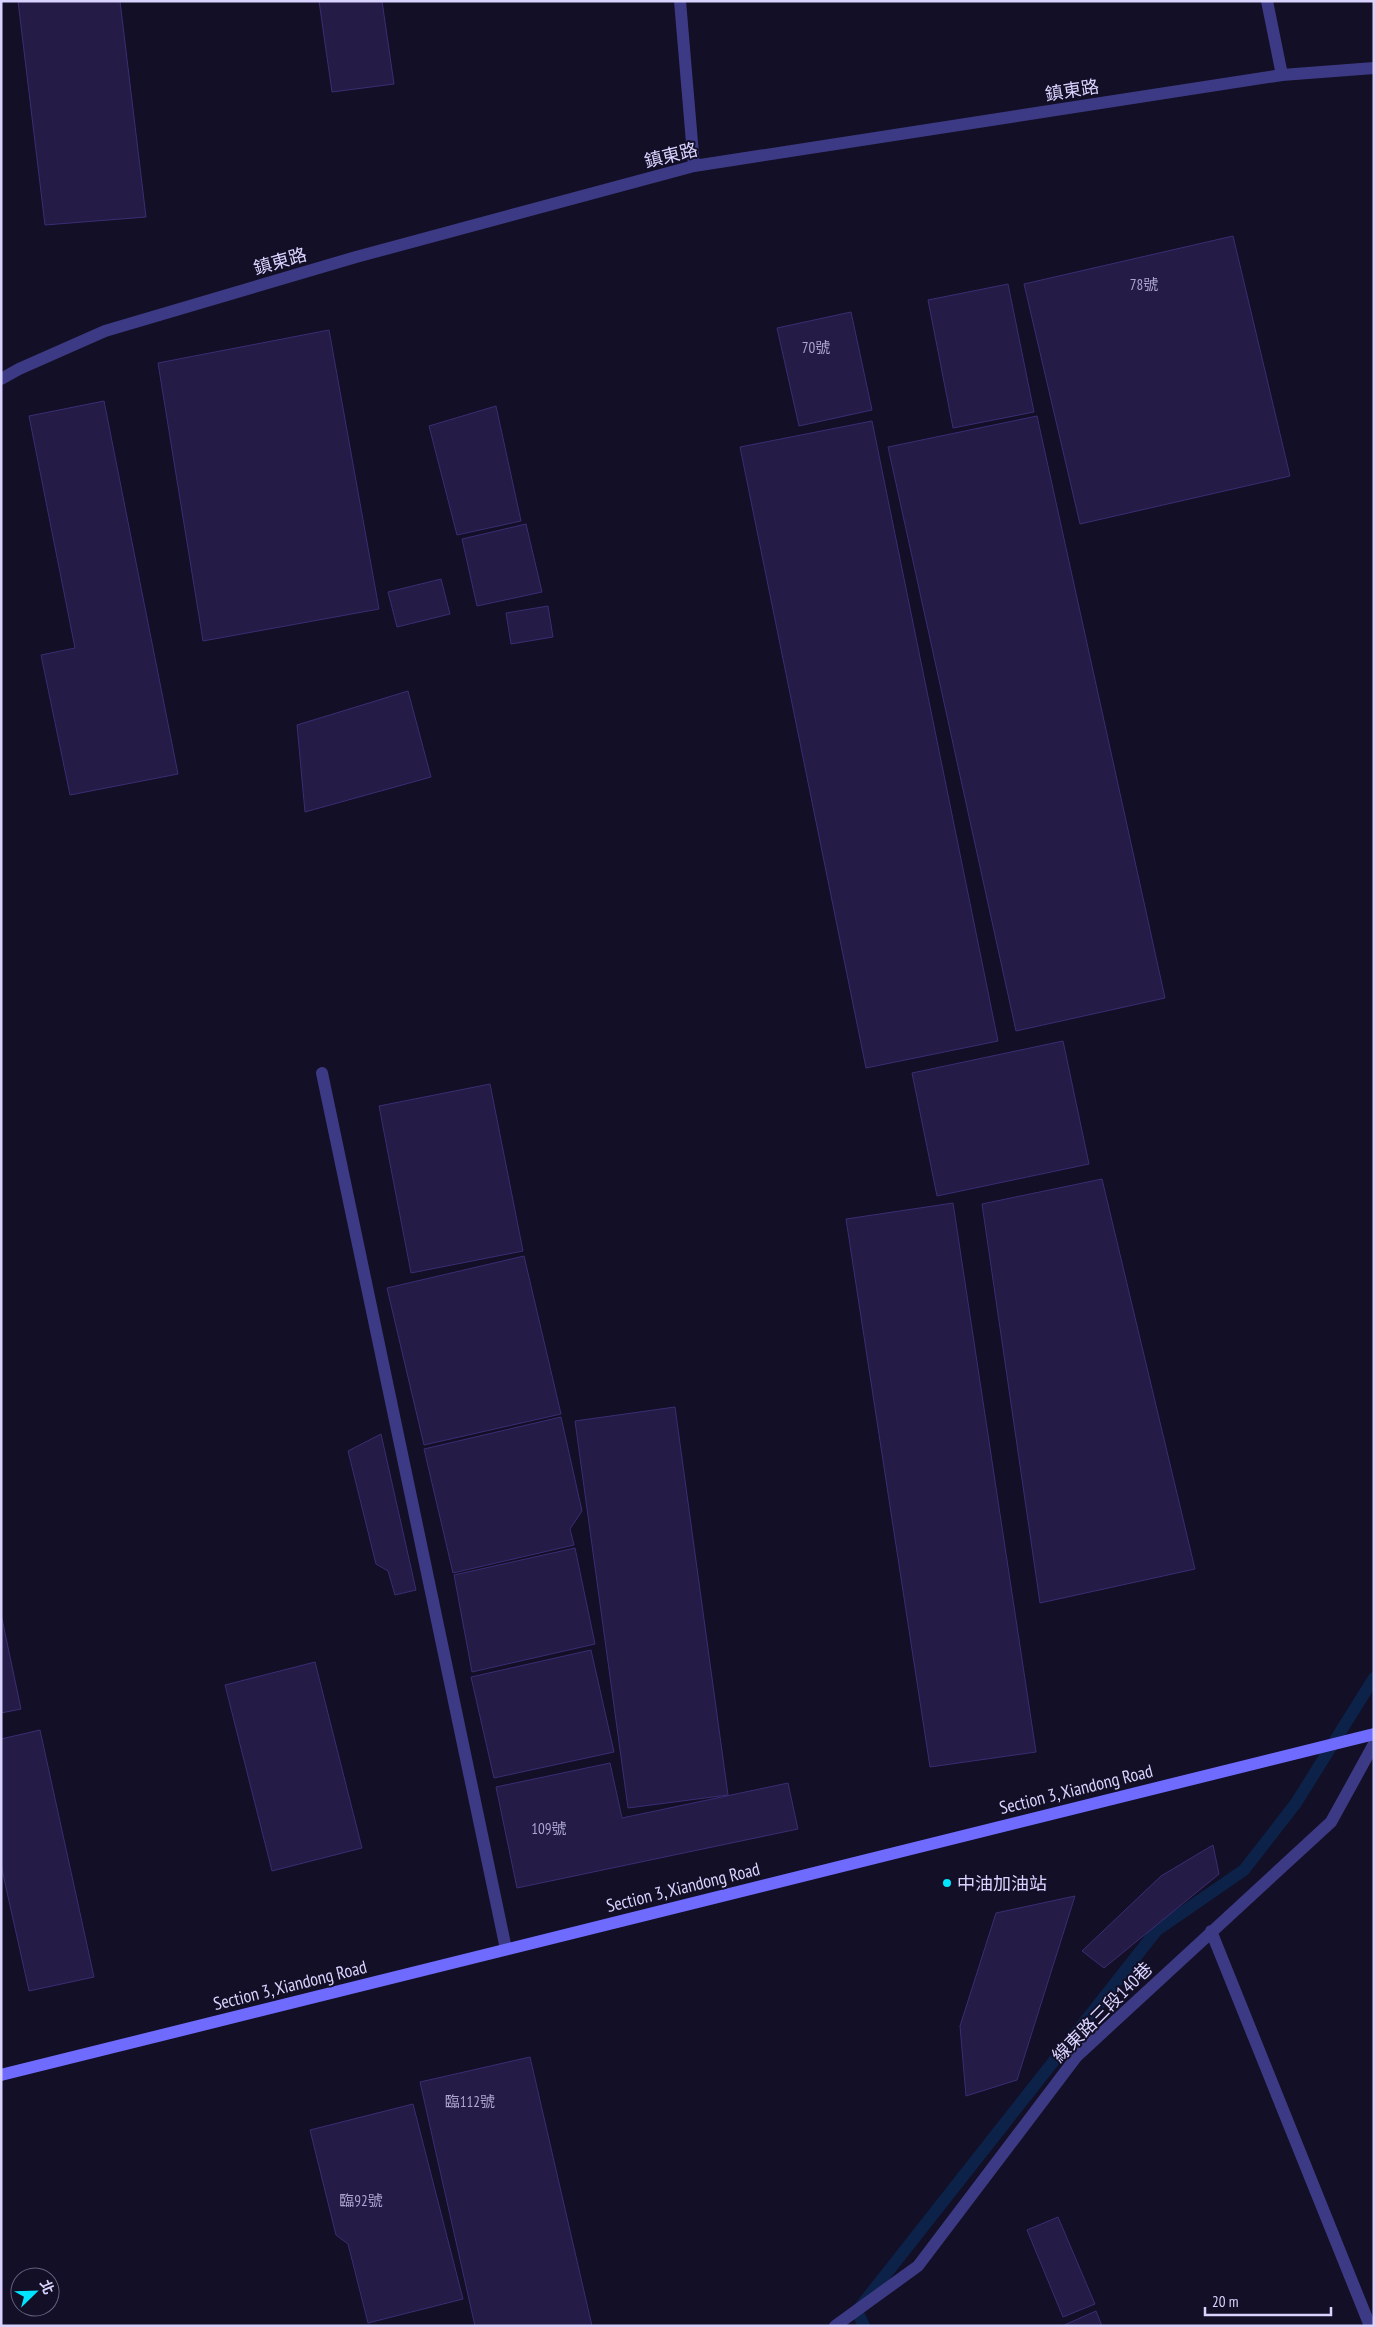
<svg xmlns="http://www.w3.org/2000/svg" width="1375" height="2327" viewBox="0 0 1375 2327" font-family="'PT Sans Narrow','Noto Sans TC',sans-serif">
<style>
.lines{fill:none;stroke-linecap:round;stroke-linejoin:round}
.stream{stroke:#0c2248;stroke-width:12}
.building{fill:#241b47;stroke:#3b2d73}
.lane{stroke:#3d3a85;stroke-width:12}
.street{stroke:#3d3a85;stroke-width:12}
.secondary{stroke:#6f6bff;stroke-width:12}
.poi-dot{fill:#00e5ff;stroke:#130f26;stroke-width:2}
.labels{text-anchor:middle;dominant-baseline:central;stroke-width:4;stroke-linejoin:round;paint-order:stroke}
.number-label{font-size:15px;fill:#aca6d1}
.street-label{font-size:18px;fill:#d9d4ff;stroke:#130f26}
.poi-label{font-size:18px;fill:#d9d4ff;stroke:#130f26;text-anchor:start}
</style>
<rect width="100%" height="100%" fill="#130f26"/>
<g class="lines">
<path class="stream" d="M864,2326L857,2311L1157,1930L1244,1870L1296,1803L1374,1678"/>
</g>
<path class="building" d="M18,1H120L146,217L45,225Z
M319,1H382L394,84L332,92Z
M1233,236L1290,476L1080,524L1024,284Z
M1008,284L1034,412L953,428L928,300Z
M851,312L872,410L799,426L777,328Z
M329,330L379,609L203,641L158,363Z
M104,401L178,774L70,795L41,655L75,648L29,416Z
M496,406L521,521L457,535L429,426Z
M1037,416L1165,998L1016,1031L888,447Z
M872,421L998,1041L866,1068L740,447Z
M526,524L542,592L477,606L462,539Z
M441,579L450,614L397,627L388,592Z
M548,606L553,637L511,644L506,613Z
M408,691L431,777L305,812L297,725Z
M1063,1041L1089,1164L937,1196L912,1073Z
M490,1084L523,1251L411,1273L379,1106Z
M1102,1179L1195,1569L1040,1603L982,1204Z
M953,1203L1036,1752L930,1767L846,1219Z
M524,1256L561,1414L424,1445L387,1288Z
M675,1407L728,1795L628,1808L575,1421Z
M561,1417L582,1511L570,1529L574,1545L453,1573L424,1449Z
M381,1434L416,1590L395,1595L388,1571L376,1564L348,1451Z
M575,1548L595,1644L472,1672L454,1575Z
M1,1614L21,1709L1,1713Z
M591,1650L614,1752L494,1778L471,1677Z
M315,1662L362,1848L272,1871L225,1685Z
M40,1730L94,1977L29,1991L1,1865V1739Z
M610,1763L622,1818L788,1783L798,1829L517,1888L496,1787Z
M1213,1845L1219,1874L1104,1968L1082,1951L1161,1876Z
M1075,1896L1017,2080L966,2096L960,2026L996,1913Z
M530,2057L592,2326H475L420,2082Z
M413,2104L463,2299L368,2323L348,2244L336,2235L310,2130Z
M1058,2217L1095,2304L1063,2317L1027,2230Z
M1096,2311L1102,2326H1062Z"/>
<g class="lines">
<path class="lane" d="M322,1073L506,1949
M1211,1931L1370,2326
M835,2326L918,2266L1077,2056L1331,1822L1374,1744"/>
<path class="street" d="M680,1L694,166
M1267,1L1282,75
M1,379L19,369L105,331L356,257L694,166L1282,75L1374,68"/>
<path class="secondary" d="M1,2075L1374,1734"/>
</g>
<circle class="poi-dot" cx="947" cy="1883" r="5"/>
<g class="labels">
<g class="number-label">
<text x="1144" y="284">78號</text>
<text x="816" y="347">70號</text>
<text x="549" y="1828">109號</text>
<text x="470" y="2101">臨112號</text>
<text x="361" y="2200">臨92號</text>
</g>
<g class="street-label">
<text transform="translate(1072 90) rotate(-9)">鎮東路</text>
<text transform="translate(671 155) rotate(-14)">鎮東路</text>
<text transform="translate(280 261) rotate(-16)">鎮東路</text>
<text transform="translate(1076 1789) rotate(-14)">Section 3, Xiandong Road</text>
<text transform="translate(683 1887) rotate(-14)">Section 3, Xiandong Road</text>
<text transform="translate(290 1985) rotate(-14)">Section 3, Xiandong Road</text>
<text transform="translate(1102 2012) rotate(-45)">線東路三段140巷</text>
</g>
<g class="poi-label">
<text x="957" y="1883">中油加油站</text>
</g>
</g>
<rect width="1375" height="2327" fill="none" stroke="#d9d4ff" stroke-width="5"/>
<g transform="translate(35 2292) rotate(67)"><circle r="24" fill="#130f26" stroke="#625e7d"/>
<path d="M0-4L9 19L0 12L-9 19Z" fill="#00e5ff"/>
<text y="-8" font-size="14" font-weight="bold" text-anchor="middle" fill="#d9d4ff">北</text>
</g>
<path d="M1205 2307v8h126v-8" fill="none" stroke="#d9d4ff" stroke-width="2.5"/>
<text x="1212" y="2307" font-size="15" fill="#d9d4ff" stroke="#130f26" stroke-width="4" paint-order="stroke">20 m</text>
</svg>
